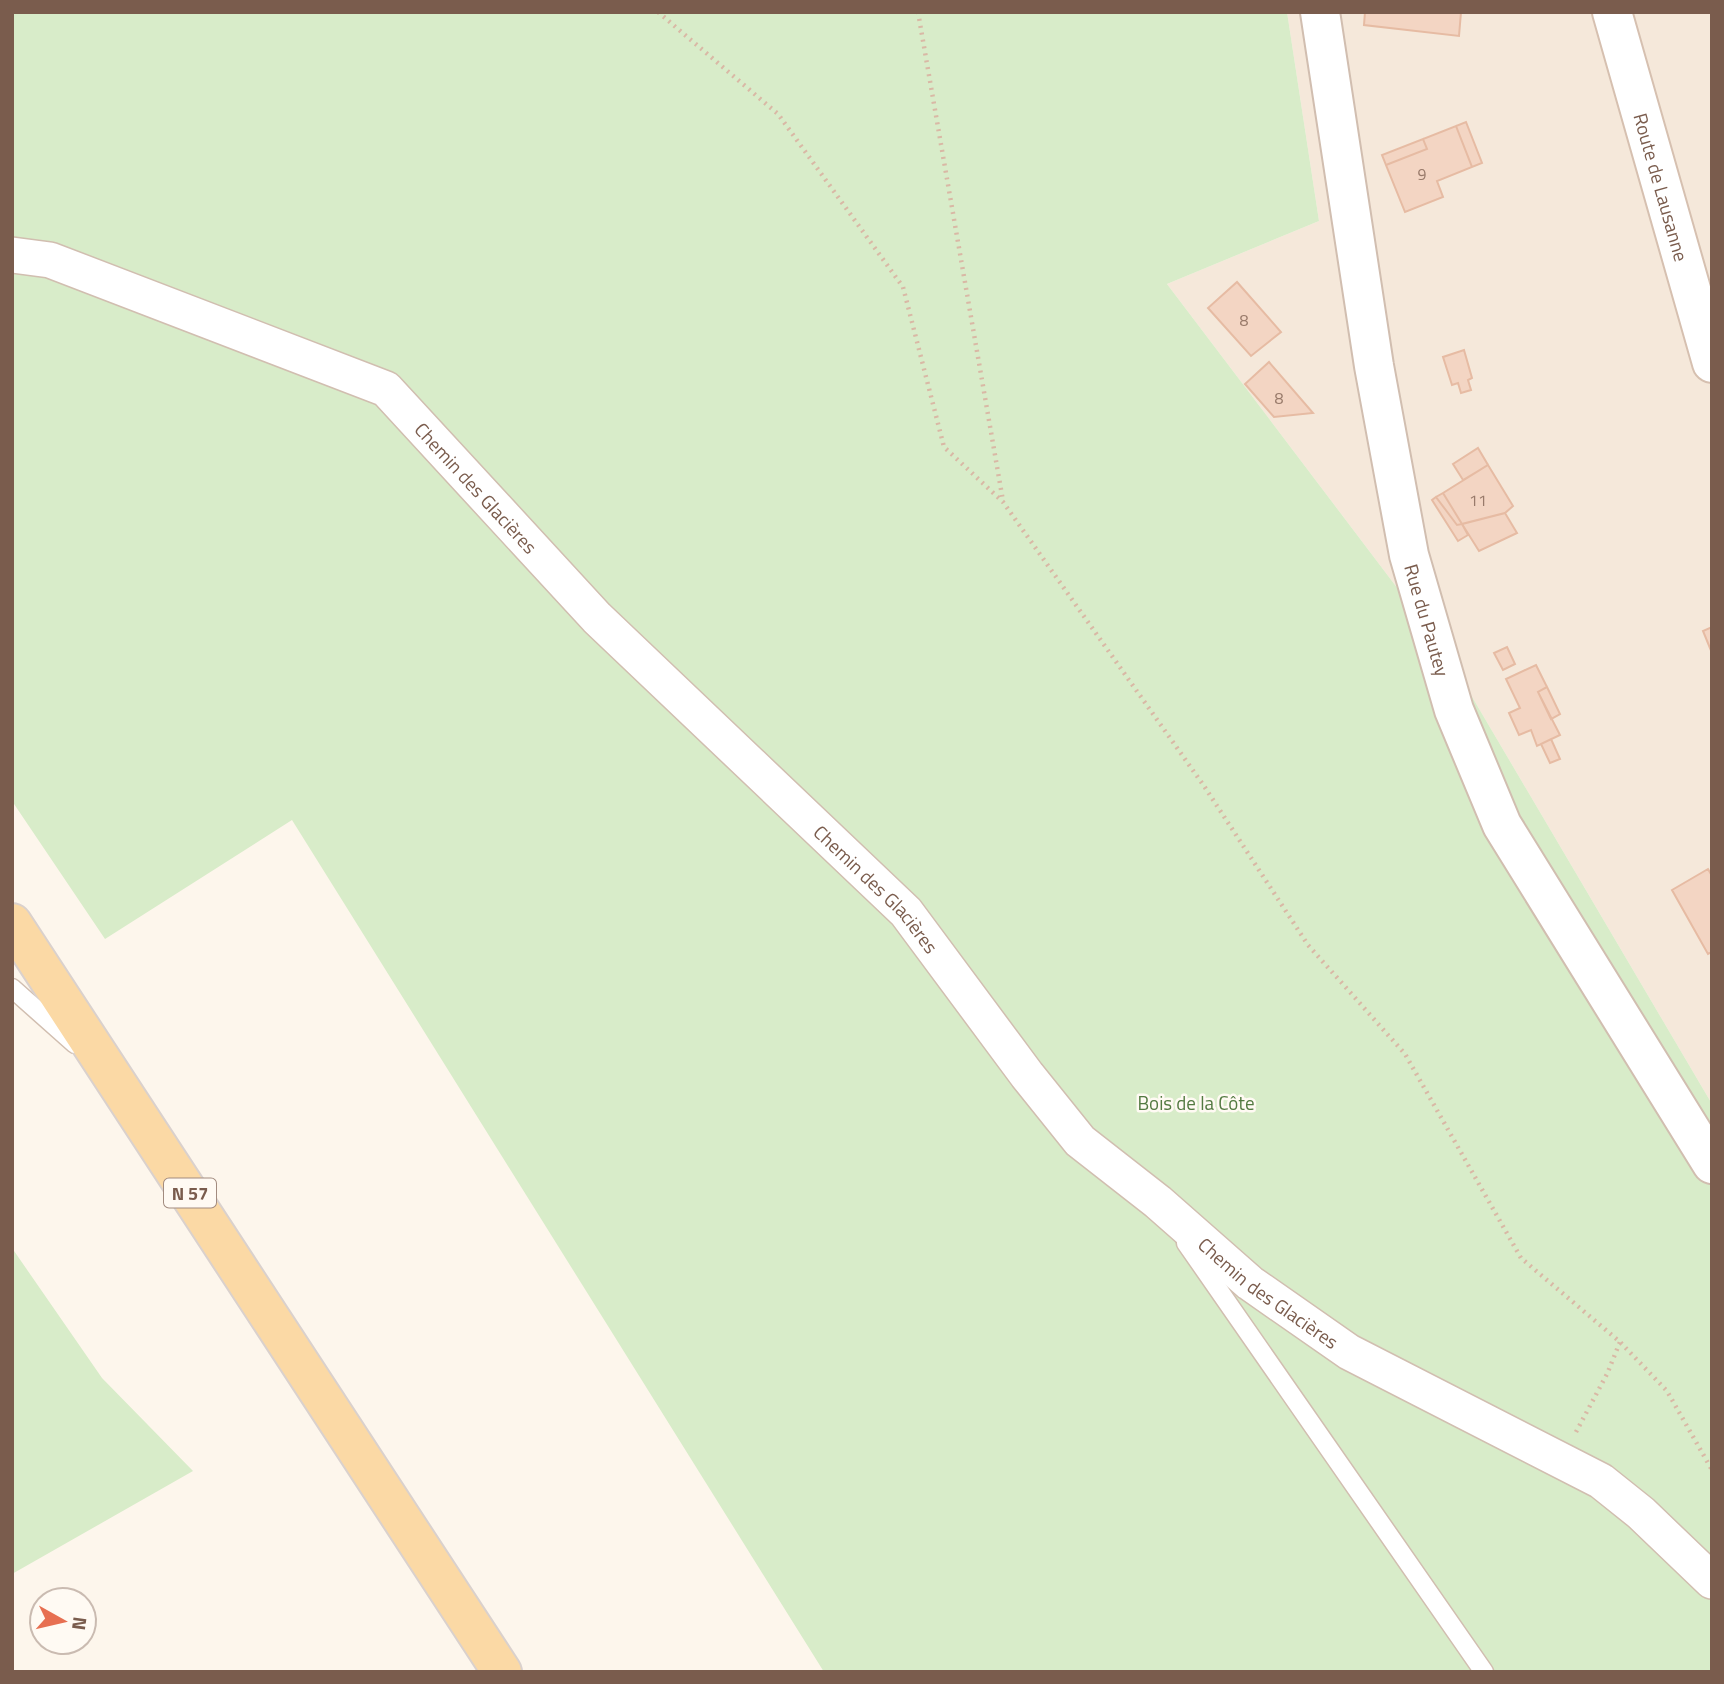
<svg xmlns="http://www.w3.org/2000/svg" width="1724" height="1684" viewBox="0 0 1724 1684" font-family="'Titillium Web',sans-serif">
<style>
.residential{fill:#f5e8da}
.green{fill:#d8ecc9}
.building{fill:#f3d5c3;stroke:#e6bba3;stroke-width:2}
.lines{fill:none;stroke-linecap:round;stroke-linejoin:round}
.service-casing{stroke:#d1beb0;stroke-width:21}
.minor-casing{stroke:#d1beb0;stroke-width:38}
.tertiary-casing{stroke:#d1beb0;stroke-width:42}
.secondary-casing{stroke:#d6c0b0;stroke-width:42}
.primary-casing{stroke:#dad1cd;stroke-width:42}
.path{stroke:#d9b8a5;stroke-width:4.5;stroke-dasharray:2 5;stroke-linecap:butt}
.service{stroke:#fff;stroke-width:18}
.minor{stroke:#fff;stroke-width:35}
.tertiary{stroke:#fff;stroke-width:38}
.secondary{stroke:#fff;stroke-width:38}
.primary{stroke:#fbd9a5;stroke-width:38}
.labels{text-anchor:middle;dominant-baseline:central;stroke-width:5;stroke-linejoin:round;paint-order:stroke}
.number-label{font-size:16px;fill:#987a6a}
.shield{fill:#fffaf3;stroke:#a28b7f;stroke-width:2}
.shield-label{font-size:18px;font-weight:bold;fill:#7a5c4d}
.street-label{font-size:19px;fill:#7a5c4d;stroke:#fffaf3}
.park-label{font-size:19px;fill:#537a41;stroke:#fffaf3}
</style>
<rect width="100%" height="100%" fill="#fdf6ec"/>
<path class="residential" d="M1287,12H1712V1104L1445,651L1167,284L1319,221Z"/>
<path class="green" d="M12,12H1287L1319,221L1167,284L1445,651L1712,1104V1672H824L292,820L105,939L12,801Z
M12,1248L102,1378L193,1471L12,1574Z"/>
<path class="building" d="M1365,12H1461L1459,36L1364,25Z
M1466,122L1482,163L1472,167L1456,126Z
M1456,126L1472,167L1437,181L1443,197L1405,212L1386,165L1427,149L1423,139Z
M1423,139L1427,149L1386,165L1382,155Z
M1237,282L1281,332L1251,356L1208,308Z
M1464,350L1472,378L1468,380L1471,390L1461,393L1458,383L1452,385L1443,357Z
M1269,362L1313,413L1274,417L1245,384Z
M1478,448L1488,465L1463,480L1453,464Z
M1488,465L1513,506L1505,513L1462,524L1443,493Z
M1443,493L1462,524L1457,525L1436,497Z
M1436,497L1457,525L1462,524L1468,535L1458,541L1432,500Z
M1505,513L1517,533L1479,551L1462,524Z
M1712,627V653L1703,631Z
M1507,647L1515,664L1503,670L1494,653Z
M1536,665L1547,687L1538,692L1560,735L1537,746L1531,730L1519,735L1509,713L1520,708L1506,679Z
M1547,687L1560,714L1551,719L1538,692Z
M1551,739L1560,759L1550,763L1541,744Z
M1708,869L1712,876V952L1708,954L1672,890Z"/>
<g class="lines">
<g class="service-casing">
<path id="service" d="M12,988L75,1044
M1186,1243L1484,1672"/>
</g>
<g class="minor-casing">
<g id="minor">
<path id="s1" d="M12,255L50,260L386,389L597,618L906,912L1027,1075L1080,1141L1158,1202L1250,1283L1349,1352L1601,1481L1641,1513L1712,1581"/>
</g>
</g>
<g class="tertiary-casing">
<g id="tertiary">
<path id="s2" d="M1320,12L1374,366L1409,555L1454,710L1502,825L1712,1164"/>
</g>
</g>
<g class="secondary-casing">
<g id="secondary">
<path id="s3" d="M1612,12L1712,363"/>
</g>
</g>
<g class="primary-casing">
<path id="primary" d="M12,923L502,1672"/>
</g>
<path class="path" d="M658,12L778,114L903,287L944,447L1003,502L1204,786L1308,945L1405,1054L1521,1258L1620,1342L1667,1391L1712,1470
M918,12L1003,501
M1576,1432L1607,1374L1620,1342"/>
<use href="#service" class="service"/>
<use href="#minor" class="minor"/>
<use href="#tertiary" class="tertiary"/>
<use href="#secondary" class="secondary"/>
<use href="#primary" class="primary"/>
</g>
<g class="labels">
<g class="number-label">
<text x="1422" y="174">9</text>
<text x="1244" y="320">8</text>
<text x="1279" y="398">8</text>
<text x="1478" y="500">11</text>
</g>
<rect class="shield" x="164" y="1178.5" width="52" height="29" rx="5"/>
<g class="shield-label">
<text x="190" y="1193">N 57</text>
</g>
<g class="street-label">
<text stroke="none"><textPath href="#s3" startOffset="182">Route de Lausanne</textPath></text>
<text stroke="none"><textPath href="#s1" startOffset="532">Chemin des Glacières</textPath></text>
<text stroke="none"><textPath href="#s2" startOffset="618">Rue du Pautey</textPath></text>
<text stroke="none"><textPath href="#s1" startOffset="1099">Chemin des Glacières</textPath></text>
<text stroke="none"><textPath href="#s1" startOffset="1666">Chemin des Glacières</textPath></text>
</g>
<g class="park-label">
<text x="1196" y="1102">Bois de la Côte</text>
</g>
</g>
<rect width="1724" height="1684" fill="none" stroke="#7a5c4d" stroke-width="28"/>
<g transform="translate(63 1621) rotate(98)"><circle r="33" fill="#fffaf3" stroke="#cabbb1" stroke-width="2"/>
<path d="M0-5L12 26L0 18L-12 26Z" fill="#e76f51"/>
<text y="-10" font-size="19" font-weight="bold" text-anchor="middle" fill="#7a5c4d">N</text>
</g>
</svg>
